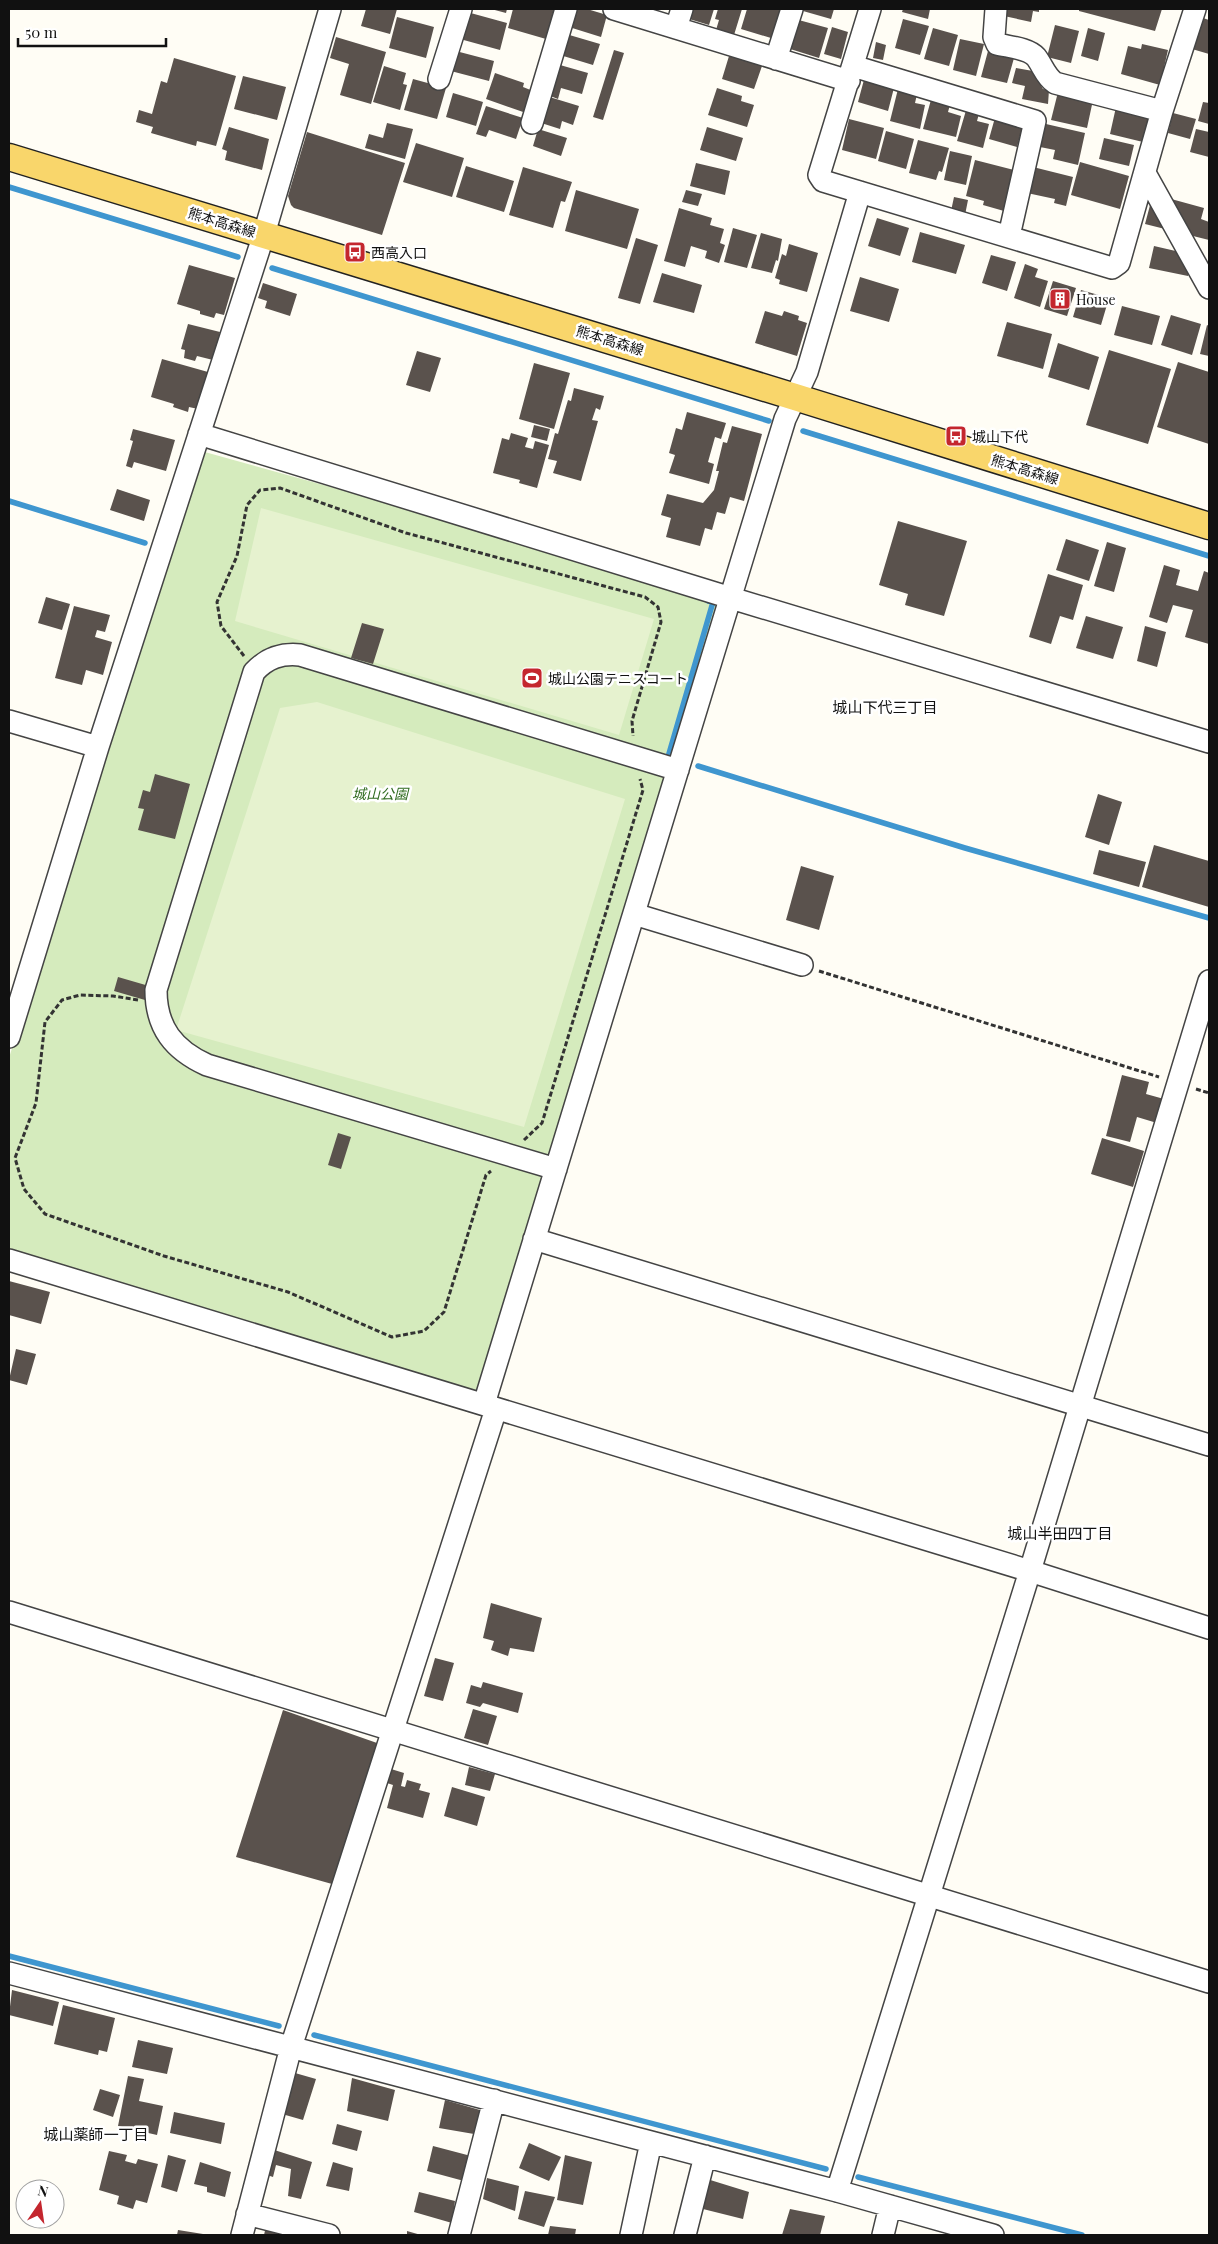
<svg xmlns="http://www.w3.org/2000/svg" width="1218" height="2244" viewBox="0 0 1218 2244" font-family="'Playfair Display','Noto Sans JP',serif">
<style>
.green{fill:#d5ebbd}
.pitch{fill:#e6f2cf}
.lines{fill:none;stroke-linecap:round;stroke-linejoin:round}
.stream{stroke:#3f96cf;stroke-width:5.5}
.building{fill:#5a524d}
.minor-casing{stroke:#444;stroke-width:24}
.major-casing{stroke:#222;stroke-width:29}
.path{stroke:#333;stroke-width:3;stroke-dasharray:5 2.5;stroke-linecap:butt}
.minor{stroke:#fff;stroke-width:21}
.major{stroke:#f9d66b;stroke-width:26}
.labels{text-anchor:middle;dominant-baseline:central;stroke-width:5;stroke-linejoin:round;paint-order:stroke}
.street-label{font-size:14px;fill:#111;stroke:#fff}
.poi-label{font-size:14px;fill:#111;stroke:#fff;text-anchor:start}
.park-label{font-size:14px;font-style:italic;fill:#2f6b1f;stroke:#fff}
.neighbourhood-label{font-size:15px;fill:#111;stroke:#fff}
</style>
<rect width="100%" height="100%" fill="#fffdf5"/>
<path class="green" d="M194,449L731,598L484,1404L9,1260V1058Z"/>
<path class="pitch" d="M261,508L654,619L619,735L235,621Z
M317,702L625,799L524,1127L176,1030L280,708Z"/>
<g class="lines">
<path class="stream" d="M9,187L238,257
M272,268L769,421
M803,431L1209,556
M9,501L145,543
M668,757L713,602L708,601
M698,766L965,848L1209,918
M9,1956L279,2026
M314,2035L826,2169
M858,2177L1082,2235"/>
</g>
<path class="building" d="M366,9H397L390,34L361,26Z
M491,9H507L506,13Z
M513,9H554L546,39L508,28Z
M575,9H587L607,15L601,37L569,27Z
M689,9H714L709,25L686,18Z
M718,9H742L734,35L716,30L719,20L715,19Z
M747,9H783L778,35L773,33L771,38L741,29Z
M796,9H834L831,19Z
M903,9H930L928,19L902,12Z
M1006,9H1039V12L1033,11L1031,22L1004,16Z
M1079,9H1162L1155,31L1079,11Z
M467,12L507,23L500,50L460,39Z
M397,17L434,27L426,58L389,48Z
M1200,17L1209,20V54L1192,49Z
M795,19L828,28L819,58L787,48Z
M903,19L929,26L920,55L895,48Z
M1055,25L1079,31L1071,63L1047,57Z
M832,27L848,32L841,59L824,54Z
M933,28L958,35L949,66L924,59Z
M1088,28L1105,33L1098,61L1081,56Z
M566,34L600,44L593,65L560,55Z
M336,37L386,52L371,104L340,95L349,64L330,58Z
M960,39L984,44L976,76L953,70Z
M876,42L886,45L883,60L873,58Z
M1142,44L1168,50L1160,85L1121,74L1128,46L1141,49Z
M452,50L494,61L489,81L447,70Z
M614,50L624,53L603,120L593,117Z
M988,51L1014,58L1007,83L981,77Z
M729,56L762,66L754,89L722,79Z
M174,58L236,76L216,146L197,141L196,146L151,133L153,127L136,122L139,110L152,114L161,81L167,83Z
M560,65L588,73L582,94L561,88L558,99L545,94L557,76Z
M384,66L406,73L403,84L407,85L400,110L373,102Z
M1016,68L1033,71L1043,89L1049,90L1048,104L1022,99L1025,86L1012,83Z
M495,73L524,83L523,87L533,91L526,113L486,99Z
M243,76L286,87L277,120L234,109Z
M865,76L895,84L888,111L858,102Z
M413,79L446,88L437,119L404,110Z
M899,85L918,90L915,103L925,105L920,129L890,121Z
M717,88L742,96L741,101L754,105L747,127L708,115Z
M1058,92L1093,100L1087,128L1051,120Z
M453,93L483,102L476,126L446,117Z
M543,95L579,106L573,125L562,121L560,129L535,121Z
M932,96L951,101L948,112L961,116L956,137L923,129Z
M1203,102L1209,103V124L1198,121Z
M486,106L523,118L516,139L489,130L486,137L476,134Z
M967,107L980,110L977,121L989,124L983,148L957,141Z
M1116,107L1149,115L1143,142L1110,134Z
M1173,113L1196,119L1190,139L1168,133Z
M996,114L1024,121L1017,147L989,139Z
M849,119L884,128L876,159L842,150Z
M387,123L413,129L405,159L365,148L369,134L383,138Z
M1046,124L1085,133L1078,165L1053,159L1055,150L1040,147Z
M229,127L269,139L262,170L225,160L227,151L222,149Z
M707,127L743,138L736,161L700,150Z
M538,129L567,138L561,156L533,146Z
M1196,129L1209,132V157L1190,152Z
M886,131L914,139L906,169L878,161Z
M307,132L405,163L382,235L294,208L291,205L288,196Z
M1104,138L1134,145L1129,166L1099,159Z
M918,140L949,148L942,172L939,171L936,180L909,173Z
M416,143L464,158L452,197L403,182Z
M950,151L972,156L966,185L944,180Z
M975,160L1014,170L1004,211L983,205L984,201L966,196Z
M1080,162L1129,176L1120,209L1071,195Z
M696,163L730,171L725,195L690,186Z
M466,166L514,181L504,212L456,197Z
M523,167L572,182L565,202L561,201L553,228L509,215Z
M1033,167L1073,177L1066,206L1054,203L1055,199L1027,193Z
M576,190L639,209L627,249L565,231Z
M686,190L702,194L698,206L682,202Z
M1153,194L1204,208L1201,219L1209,222V240L1145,224Z
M954,197L968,200L965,215L951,211Z
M679,208L712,218L710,225L724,229L720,243L725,245L719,263L705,258L707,251L691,246L685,267L664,261Z
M877,218L909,228L900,256L868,246Z
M733,228L757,235L747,268L724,262Z
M920,232L965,245L956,274L912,262Z
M761,233L782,239L778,261L776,260L772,273L751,268Z
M636,238L658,245L640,304L618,298Z
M789,244L818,253L807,292L779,284L780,280L775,278L782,254L786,256Z
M1154,246L1193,255L1188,276L1149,268Z
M991,255L1016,262L1007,291L982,283Z
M1025,264L1038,269L1035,277L1048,281L1040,307L1014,298Z
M189,265L235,278L224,315L216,313L214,318L200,314V311L177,304Z
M662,273L702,285L694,313L653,302Z
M860,277L899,289L889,322L850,311Z
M1053,281L1076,288L1067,316L1044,309Z
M263,283L297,294L290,316L265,308L267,301L258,298Z
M1081,290L1109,298L1101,325L1073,317Z
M1122,306L1160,316L1152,345L1114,335Z
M765,311L782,316L784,311L799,316L798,320L807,323L797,356L755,343Z
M1171,315L1201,324L1192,355L1161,345Z
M1007,322L1052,334L1043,369L997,356Z
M188,324L220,332L213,360L197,356L195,361L184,358L185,350L181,349Z
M1207,325L1209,326V356L1200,354Z
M1058,343L1099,357L1089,390L1048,377Z
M1109,350L1171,369L1148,444L1086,425Z
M417,351L441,358L430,392L406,385Z
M162,359L208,372L198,409L189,407L188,412L173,407L174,404L151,397Z
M1178,362L1209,372V444L1157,427Z
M534,363L570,373L554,429L519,419Z
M574,388L604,396L600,410L596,408L592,420L598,421L581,481L553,473L557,461L548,459L555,433L558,434L568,400L571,401Z
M687,412L726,423L721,439L715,437L708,462L714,464L709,484L669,473L675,455L669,453L676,428L682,430Z
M534,425L550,429L547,441L531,437Z
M732,426L762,434L744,501L730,497L725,514L717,512L712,530L705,528L700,546L666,537L671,518L661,515L667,494L703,503L714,490L719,471H716L723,442L727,443Z
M133,429L175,440L166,471L134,462L132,468L126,466L133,441L130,440Z
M511,433L528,438L525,447L533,449L535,441L549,445L537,488L519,483L520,480L493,473L502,438L509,440Z
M117,489L150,500L144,521L110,510Z
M898,521L967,541L944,616L905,605L908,594L879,585Z
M1066,539L1099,550L1089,581L1056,570Z
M1107,542L1126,548L1114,592L1094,586Z
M1164,565L1180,570L1176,585L1198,591L1204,571L1209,573V644L1185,637L1193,610L1173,605L1167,623L1149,617Z
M1048,574L1083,585L1073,620L1060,616L1051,644L1029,637Z
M46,597L70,604L62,630L38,623Z
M74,606L110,615L105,632L97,630L95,637L112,642L103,675L86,670L82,685L55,678Z
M1086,616L1123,627L1113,659L1076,648Z
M362,623L384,629L373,664L351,658Z
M1145,626L1166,632L1157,667L1137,661Z
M155,774L190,784L175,839L138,830L144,809L138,808L143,790L150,792Z
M1098,794L1122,802L1109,845L1085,837Z
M1154,845L1209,861V907L1142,887Z
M1099,850L1146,862L1139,887L1093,874Z
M801,866L834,876L819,930L786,920Z
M118,977L149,986L145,1000L114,991Z
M1122,1075L1149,1082L1146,1094L1164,1099L1157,1123L1137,1117L1130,1142L1106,1136Z
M338,1133L351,1137L341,1169L328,1165Z
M1102,1138L1144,1151L1133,1187L1091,1174Z
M9,1281L50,1292L41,1324L9,1315Z
M16,1349L36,1354L27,1385L9,1380Z
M491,1603L542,1618L534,1652L510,1648L508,1656L491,1650L494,1641L483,1638Z
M435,1658L454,1663L443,1701L424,1696Z
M483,1682L523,1693L518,1713L483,1703L480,1707L466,1703L471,1685L481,1688Z
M473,1709L497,1716L488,1745L464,1738Z
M283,1710L377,1743L332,1884L236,1857Z
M469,1767L495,1774L490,1791L465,1785Z
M391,1769L404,1773L401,1786L405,1787L407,1780L421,1784L419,1790L430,1793L423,1818L387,1808L393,1785L387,1783Z
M452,1787L485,1797L477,1826L444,1816Z
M12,1990L59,2002L53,2026L9,2015Z
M63,2005L115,2018L107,2052L99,2050L98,2055L54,2044Z
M138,2040L173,2048L167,2074L132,2067Z
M295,2073L316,2079L303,2120L282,2114Z
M128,2076L144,2079L139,2101L163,2106L157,2135L118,2126Z
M352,2078L395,2090L388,2121L347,2111Z
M100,2089L120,2095L113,2117L93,2110Z
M445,2100L480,2110L474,2134L439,2128Z
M174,2112L225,2123L221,2144L170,2133Z
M337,2124L362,2131L357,2151L332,2144Z
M529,2143L561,2157L549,2181L519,2168Z
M433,2146L471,2156L464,2181L427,2171Z
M268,2148L312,2162L301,2199L288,2196L291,2169L276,2165L273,2177L261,2173Z
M109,2151L127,2155L125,2161L136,2164L138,2159L158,2164L147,2203L136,2200L133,2209L117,2204L119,2196L99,2190Z
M168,2155L186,2160L177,2192L161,2187Z
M565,2155L592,2162L583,2205L557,2200Z
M200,2162L231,2172L225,2197L207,2192V2187L194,2184Z
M333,2162L353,2168L349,2191L326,2186Z
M487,2178L519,2186L515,2211L483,2199Z
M707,2179L749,2192L743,2219L699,2208Z
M525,2191L555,2197L544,2227L518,2219Z
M419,2192L455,2201L452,2223L414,2212Z
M790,2209L825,2216L820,2235H782Z
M266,2226L296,2235H264Z
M550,2226L576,2229L575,2235H548Z
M178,2230L203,2234V2235H177Z
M407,2231L421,2235H407Z"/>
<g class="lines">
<g class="minor-casing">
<path id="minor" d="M614,9L849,81
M870,9L819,175L823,181L1112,268L1119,263L1162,111L1195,9
M996,9L994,37L997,44C1009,47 1028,48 1036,57C1043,66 1045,76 1055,83L1162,111
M676,28L682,9
M776,59L792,9
M853,66L1035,121L1009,236
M439,79L461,9
M532,123L566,9
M1145,173L1209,288
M199,434L731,598L1209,742
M9,721L98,747
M634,914L802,965
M9,1037L98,747L264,234L330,9
M556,1169L207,1065C174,1050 156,1028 156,990L254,672C267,658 281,653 300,655L678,770
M534,1239L1209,1445
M9,1260L1030,1571L1209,1628
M484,1404L785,419L807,372L860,192
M9,1612L1209,1982
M9,1973L837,2191L993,2235
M837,2191L1030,1571L1209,981
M247,2214L329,2235
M242,2235L291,2047L496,1409
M459,2235L494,2100
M631,2235L651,2142
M685,2235L705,2156
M883,2235L890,2206"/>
</g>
<g class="major-casing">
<path id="major" d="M9,157L795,397L1209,526"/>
</g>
<path class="path" d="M244,656L221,626L217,602L237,556L247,505L260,490L280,488L406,533L645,597L658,607L661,622L632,721L633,736
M819,971L1159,1077
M138,1000L113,996L80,995L62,1000L45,1022L36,1103L15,1158L24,1189L45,1214L164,1256L288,1292L392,1337L424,1331L444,1312L486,1175L491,1171
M1196,1089L1209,1093
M524,1140L542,1123L643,790L640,779"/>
<use href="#minor" class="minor"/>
<use href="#major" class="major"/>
</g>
<defs>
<g id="bus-square" transform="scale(1.125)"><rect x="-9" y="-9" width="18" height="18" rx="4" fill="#c4262e" stroke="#fff"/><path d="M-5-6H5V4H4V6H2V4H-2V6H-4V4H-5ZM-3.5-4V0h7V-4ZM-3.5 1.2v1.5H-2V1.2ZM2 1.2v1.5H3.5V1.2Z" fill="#fff"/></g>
<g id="building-square" transform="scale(1.125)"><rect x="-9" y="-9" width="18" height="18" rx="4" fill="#c4262e" stroke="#fff"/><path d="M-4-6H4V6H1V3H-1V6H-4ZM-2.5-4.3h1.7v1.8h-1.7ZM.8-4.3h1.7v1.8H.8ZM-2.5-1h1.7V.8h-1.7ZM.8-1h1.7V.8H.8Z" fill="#fff"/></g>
<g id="stadium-square" transform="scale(1.125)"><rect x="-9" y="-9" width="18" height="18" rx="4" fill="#c4262e" stroke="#fff"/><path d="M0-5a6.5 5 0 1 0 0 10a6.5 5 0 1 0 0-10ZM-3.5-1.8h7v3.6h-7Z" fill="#fff"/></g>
</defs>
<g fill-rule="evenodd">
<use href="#bus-square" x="355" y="252"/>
<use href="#building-square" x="1060" y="299"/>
<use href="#bus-square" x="956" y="436"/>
<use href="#stadium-square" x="532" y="678"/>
</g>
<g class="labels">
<g class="street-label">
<text transform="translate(222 222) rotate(17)">熊本高森線</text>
<text transform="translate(610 340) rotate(17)">熊本高森線</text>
<text transform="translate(1025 469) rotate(17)">熊本高森線</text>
</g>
<g class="poi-label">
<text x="371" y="252">西高入口</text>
<text x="1076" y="299">House</text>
<text x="972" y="436">城山下代</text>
<text x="548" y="678">城山公園テニスコート</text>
</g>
<g class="park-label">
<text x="380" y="793">城山公園</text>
</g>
<g class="neighbourhood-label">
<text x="885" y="707">城山下代三丁目</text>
<text x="1060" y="1533">城山半田四丁目</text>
<text x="96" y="2134">城山薬師一丁目</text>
</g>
</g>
<rect width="1218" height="2244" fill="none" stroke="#111111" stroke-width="20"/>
<g transform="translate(40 2204) rotate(13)"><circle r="24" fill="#ffffff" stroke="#a0a0a0"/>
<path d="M0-4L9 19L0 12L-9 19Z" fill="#c4262e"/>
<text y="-8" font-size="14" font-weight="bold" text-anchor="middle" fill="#111111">N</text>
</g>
<path d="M18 38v8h148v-8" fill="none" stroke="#111111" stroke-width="2.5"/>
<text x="25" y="38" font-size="15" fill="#111111" stroke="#ffffff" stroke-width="4" paint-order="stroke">50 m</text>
</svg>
